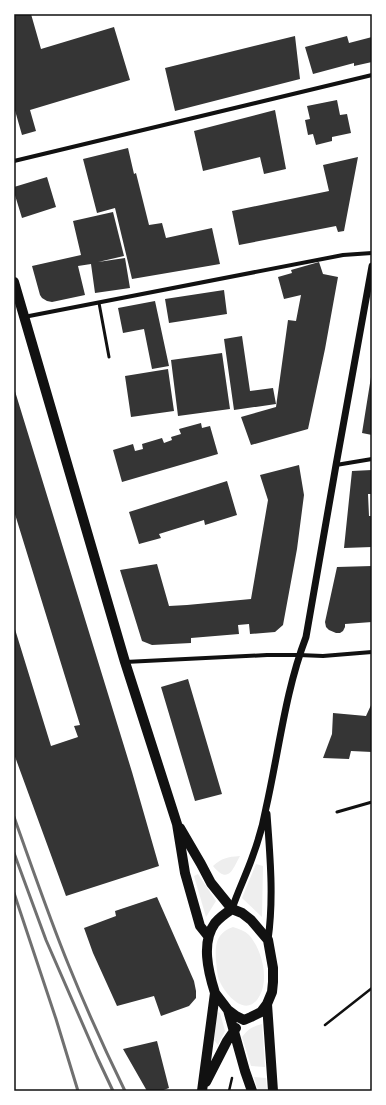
<svg xmlns="http://www.w3.org/2000/svg" width="386" height="1105" viewBox="0 0 386 1105" font-family="Cabin,sans-serif">
<style>
.green{fill:#eee}
.building{fill:#353535}
.lines{fill:none;stroke-linecap:round;stroke-linejoin:round}
.path{stroke:#111;stroke-width:2.5}
.service{stroke:#111;stroke-width:3}
.minor{stroke:#111;stroke-width:4}
.tertiary{stroke:#111;stroke-width:7}
.primary{stroke:#111;stroke-width:10}
.rail{stroke:#707070;stroke-width:3}
.neatline{fill:none;stroke:#111;stroke-width:1.5}
</style>
<rect width="100%" height="100%" fill="#fff"/>
<path class="green" d="M240,856C232,871 228,884 213,866C222,858 227,857 240,856Z
M256,864L263,866L262,917L242,898Z
M198,874L216,901L206,917L194,876Z
M233,927C239,929 245,931 249,935C262,950 269,978 260,995C248,1019 227,997 220,982C217,976 217,968 216,961C215,945 216,933 233,927Z
M218,1012L220,1013L225,1031L218,1045L214,1040L217,1014Z
M262,1024L265,1067L251,1066L242,1037C249,1028 252,1027 262,1024Z
M254,1077L266,1078L267,1091H258Z"/>
<path class="building" d="M14,14H31L41,49L114,27L130,80L30,110L36,131L22,135L14,107Z
M295,36L300,79L175,111L165,68Z
M347,36L349,43L372,37V62L354,66V63L313,74L305,47Z
M337,100L340,115L347,114L351,133L332,137V141L316,145L313,134L308,135L305,120L310,119L307,106Z
M275,110L286,169L264,174L260,157L203,171L194,131Z
M128,148L134,174L136,173L149,225L162,223L166,238L212,228L220,264L132,279L115,208L97,213L83,159Z
M358,157L344,231L338,232L336,226L239,245L232,211L329,191L323,165Z
M47,177L56,207L22,218L14,192V187Z
M113,212L124,256L98,262L125,258L130,288L95,293L91,264L78,266L85,295L52,302L47,301L42,298L40,295L32,266L81,255L73,221Z
M319,262L323,274L338,277L325,349L308,429L251,445L241,417L276,407L288,320L296,321L301,295L284,299L278,277L292,273L291,270Z
M224,290L227,314L169,323L165,299Z
M155,301L169,366L152,369L144,329L123,333L118,308Z
M242,336L250,391L273,388L276,404L234,410L224,339Z
M222,353L230,409L178,416L171,360Z
M168,369L174,411L131,417L125,376Z
M371,377H372V435L362,433Z
M14,388L132,772L159,866L66,896L14,754V626L51,746L78,737L74,726L80,725L14,511Z
M201,423L202,428L210,426L218,454L122,482L113,450L133,444L135,451L143,449L142,444L162,438L164,443L172,440L171,437L181,434L179,429Z
M299,465L304,495L297,549L283,625L275,632L250,634L249,624L238,625L239,634L191,638V643L152,645L142,641L120,570L157,564L169,606L187,605L251,599L268,500L260,475Z
M372,470V494H368L369,516H372V547L344,548L352,471Z
M227,481L237,515L205,525L204,520L159,534L161,538L139,544L129,512Z
M372,566V622L345,624V627L343,631L340,633H336L329,630L326,627L325,622L337,567Z
M188,679L222,794L195,801L161,687Z
M372,703V752L351,751L349,759L323,758L332,734L333,713L366,716Z
M157,897L194,981L196,991V998L189,1006L161,1016L154,996L117,1006L93,953L84,928L116,916L115,911Z
M157,1041L169,1088L161,1091H147L123,1049Z"/>
<g class="lines">
<path class="path" d="M325,1025L372,988
M229,1091L232,1078"/>
<path class="service" d="M99,303L109,357
M337,812L372,802"/>
<path class="minor" d="M14,161L372,75
M24,317L343,255L372,253
M336,465L372,459
M125,662L267,655H299L323,656L372,652"/>
<path class="tertiary" d="M267,814C270,856 274,898 268,940
M232,909C238,891 246,875 252,858C258,842 263,825 266,808C279,751 285,692 306,637L336,465L372,266"/>
<path class="primary" d="M14,282L125,662L177,824L185,873L200,926L208,936
M180,828L201,864L211,883L232,909
M267,1004L273,1091
M228,1010L245,1071L252,1091
M206,1082L227,1041L236,1028
M202,1091L215,993C208,971 201,942 215,923C220,917 226,913 232,909L242,913L251,920L268,940L273,968V982L272,992L267,1004L261,1012L251,1017L244,1020L236,1016L228,1010L215,993"/>
<path class="rail" d="M14,817C32,867 49,917 69,966C86,1008 105,1050 125,1091
M14,853L46,940L97,1057L113,1091
M14,893L56,1019L78,1091"/>
</g>
<rect width="386" height="1105" fill="none" stroke="#ffffff" stroke-width="30"/>
<rect x="15" y="15" width="356" height="1075" class="neatline"/>
</svg>
